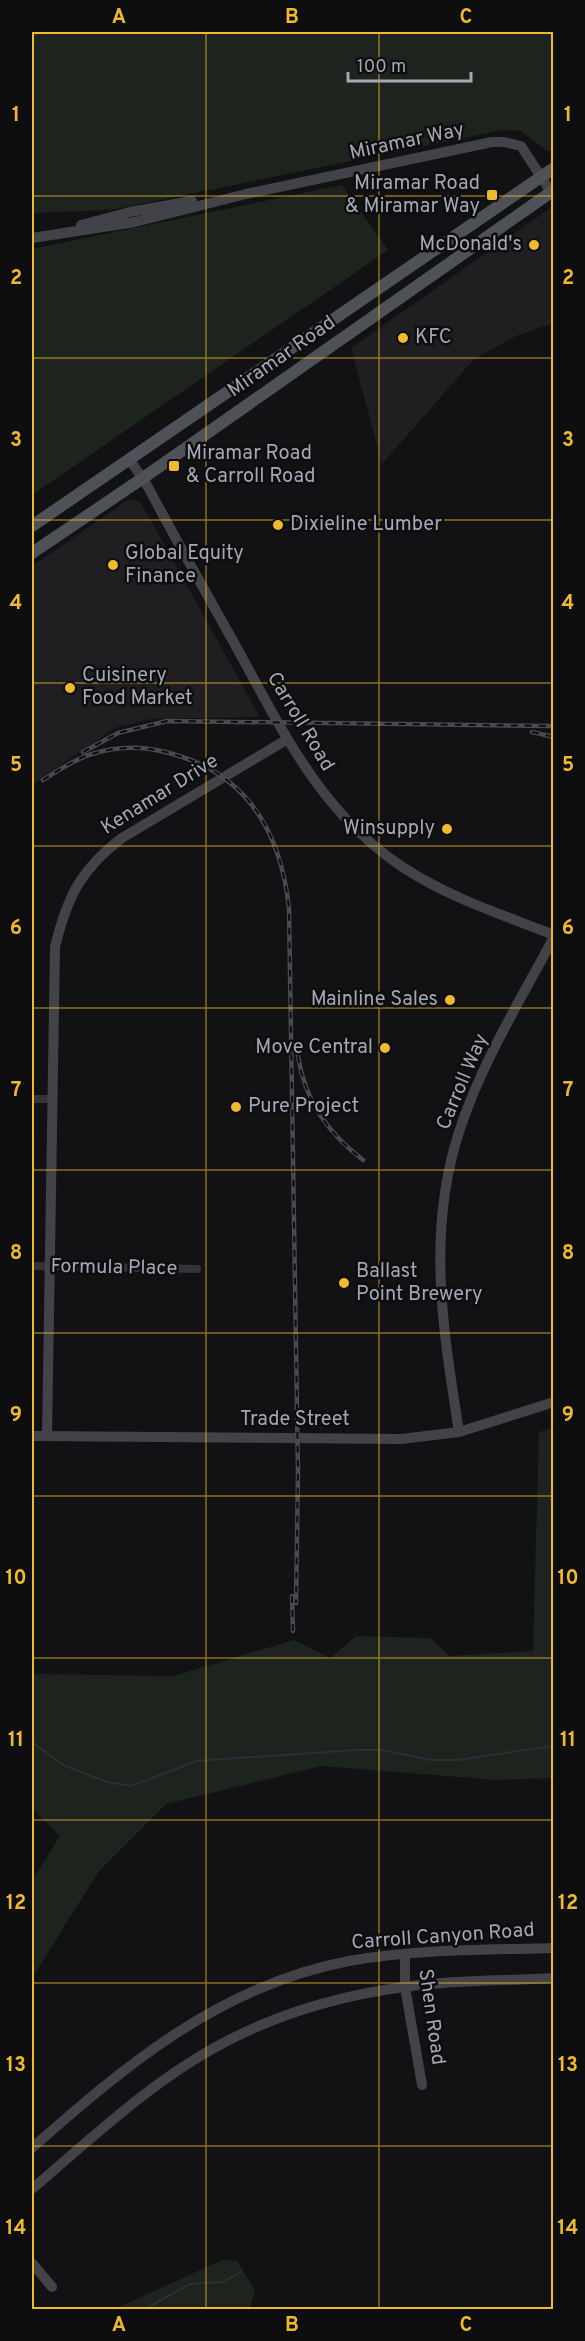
<svg xmlns="http://www.w3.org/2000/svg" width="585" height="2341" viewBox="0 0 585 2341" font-family="Overpass,sans-serif">
<style>
.built{fill:#1f1e21}
.green{fill:#1d241e}
.lines{fill:none;stroke-linecap:round;stroke-linejoin:round}
.stream{stroke:#293037;stroke-width:2}
.street{stroke:#333439;stroke-width:8}
.secondary{stroke:#414349;stroke-width:10}
.primary{stroke:#4f5158;stroke-width:12}
.rail-casing{stroke:#484a50;stroke-width:4.5}
.rail{stroke:#0e0d0f;stroke-width:2;stroke-dasharray:7;stroke-linecap:butt}
.grid{fill:none;stroke:#f0ba2f;stroke-width:1.5;stroke-opacity:0.55}
.poi-dot{fill:#f0ba2f;stroke:#0e0d0f;stroke-width:2}
.labels{text-anchor:middle;dominant-baseline:central;stroke-width:5;stroke-linejoin:round;paint-order:stroke}
.street-label{font-size:20px;fill:#a4a8b4;stroke:#0e0d0f}
.poi-label{font-size:20px;fill:#a4a8b4;stroke:#0e0d0f;text-anchor:start}
.neatline{fill:none;stroke:#f0ba2f;stroke-width:2}
.grid-label{font-size:20px;text-anchor:middle;font-weight:bold;fill:#f0ba2f}
</style>
<rect width="100%" height="100%" fill="#121214"/>
<path class="built" d="M553,206V323L516,336L474,359L382,464L351,348Z
M128,500L140,501L260,717L151,719L115,728L32,785V566Z"/>
<path class="green" d="M32,32H553V149L547,151L521,131L503,130L111,210L32,213Z
M342,185L388,250L32,495V249Z
M553,1428V1778L497,1780L321,1766L166,1804L99,1871L32,1978V1881L60,1836L32,1809V1674L173,1676L294,1640L330,1658L356,1636L430,1638L450,1656L533,1651L539,1432Z
M222,2260L237,2261L255,2290L250,2309H115Z"/>
<g class="lines">
<path class="stream" d="M32,1742L63,1765L107,1782L131,1786L197,1761L223,1759L355,1750H382L431,1760H458L545,1747L554,1748
M143,2310L190,2284L223,2282L241,2272"/>
<path class="street" d="M32,1099H52
M32,1266L197,1269"/>
<path class="secondary" d="M81,225L130,212L192,201
M32,238L135,222L246,194L492,142H504L521,146L551,192
M130,460L148,487C177,542 208,596 238,650C284,734 322,814 404,868C450,898 503,915 554,935
M459,1432C443,1329 426,1231 460,1129C482,1062 521,999 554,937
M32,1436L401,1439L459,1432L554,1402
M47,1436L55,947C67,897 81,869 122,838L286,740
M405,1954V1987L422,2085
M32,2148C126,2065 221,1985 349,1961C415,1949 486,1950 554,1948
M32,2189C94,2136 157,2076 231,2039C284,2012 345,1995 404,1987C453,1980 504,1981 554,1978
M32,2263L52,2287"/>
<path class="primary" d="M32,526L554,168
M32,553L143,478L554,190"/>
<g class="rail-casing">
<path id="rail" d="M532,732L554,737
M83,752L118,733L167,721L554,726
M43,780C58,771 74,759 92,754C117,746 144,746 169,753C247,773 281,831 289,909L298,1472L296,1603
M298,1056C305,1101 327,1132 363,1160
M292,1596L293,1631"/>
</g>
<use href="#rail" class="rail"/>
</g>
<path class="grid" d="M206,32V2310M379,32V2310M32,196H554M32,358H554M32,520H554M32,683H554M32,846H554M32,1008H554M32,1170H554M32,1333H554M32,1496H554M32,1658H554M32,1820H554M32,1983H554M32,2146H554"/>
<g class="poi-dot">
<rect x="486" y="189" width="12" height="12" rx="3"/>
<circle cx="534" cy="245" r="6"/>
<circle cx="403" cy="338" r="6"/>
<rect x="168" y="460" width="12" height="12" rx="3"/>
<circle cx="278" cy="525" r="6"/>
<circle cx="113" cy="565" r="6"/>
<circle cx="70" cy="688" r="6"/>
<circle cx="447" cy="829" r="6"/>
<circle cx="450" cy="1000" r="6"/>
<circle cx="385" cy="1048" r="6"/>
<circle cx="236" cy="1107" r="6"/>
<circle cx="344" cy="1283" r="6"/>
</g>
<g class="labels">
<g class="street-label">
<text transform="translate(407 142) rotate(-12)">Miramar Way</text>
<text transform="translate(282 357) rotate(-35)">Miramar Road</text>
<text transform="translate(300 722) rotate(59)">Carroll Road</text>
<text transform="translate(160 795) rotate(-32)">Kenamar Drive</text>
<text transform="translate(463 1082) rotate(-67)">Carroll Way</text>
<text transform="translate(114 1268) rotate(1)">Formula Place</text>
<text x="295" y="1420">Trade Street</text>
<text transform="translate(443 1937) rotate(-4)">Carroll Canyon Road</text>
<text transform="translate(431 2017) rotate(82)">Shen Road</text>
</g>
<g class="poi-label">
<text x="480" y="184" text-anchor="end">Miramar Road<tspan x="480" dy="23">&amp; Miramar Way</tspan></text>
<text x="522" y="245" text-anchor="end">McDonald's</text>
<text x="415" y="338">KFC</text>
<text x="186" y="454">Miramar Road<tspan x="186" dy="23">&amp; Carroll Road</tspan></text>
<text x="290" y="525">Dixieline Lumber</text>
<text x="125" y="554">Global Equity<tspan x="125" dy="23">Finance</tspan></text>
<text x="82" y="676">Cuisinery<tspan x="82" dy="23">Food Market</tspan></text>
<text x="435" y="829" text-anchor="end">Winsupply</text>
<text x="438" y="1000" text-anchor="end">Mainline Sales</text>
<text x="373" y="1048" text-anchor="end">Move Central</text>
<text x="248" y="1107">Pure Project</text>
<text x="356" y="1272">Ballast<tspan x="356" dy="23">Point Brewery</tspan></text>
</g>
</g>
<rect width="585" height="2341" fill="none" stroke="#0e0d0f" stroke-width="66"/>
<path d="M348 72v9h123v-9" fill="none" stroke="#a4a8b4" stroke-width="3"/>
<text x="357" y="72" font-size="18" fill="#a4a8b4" stroke="#0e0d0f" stroke-width="4.5" paint-order="stroke">100 m</text>
<rect x="33" y="33" width="519" height="2275" class="neatline"/>
<g class="grid-label">
<text x="119" y="23">A</text>
<text x="292" y="23">B</text>
<text x="466" y="23">C</text>
<text x="16" y="121">1</text>
<text x="568" y="121">1</text>
<text x="16" y="284">2</text>
<text x="568" y="284">2</text>
<text x="16" y="446">3</text>
<text x="568" y="446">3</text>
<text x="16" y="609">4</text>
<text x="568" y="609">4</text>
<text x="16" y="771">5</text>
<text x="568" y="771">5</text>
<text x="16" y="934">6</text>
<text x="568" y="934">6</text>
<text x="16" y="1096">7</text>
<text x="568" y="1096">7</text>
<text x="16" y="1259">8</text>
<text x="568" y="1259">8</text>
<text x="16" y="1421">9</text>
<text x="568" y="1421">9</text>
<text x="16" y="1584">10</text>
<text x="568" y="1584">10</text>
<text x="16" y="1746">11</text>
<text x="568" y="1746">11</text>
<text x="16" y="1909">12</text>
<text x="568" y="1909">12</text>
<text x="16" y="2071">13</text>
<text x="568" y="2071">13</text>
<text x="16" y="2234">14</text>
<text x="568" y="2234">14</text>
<text x="119" y="2331">A</text>
<text x="292" y="2331">B</text>
<text x="466" y="2331">C</text>
</g>
</svg>
